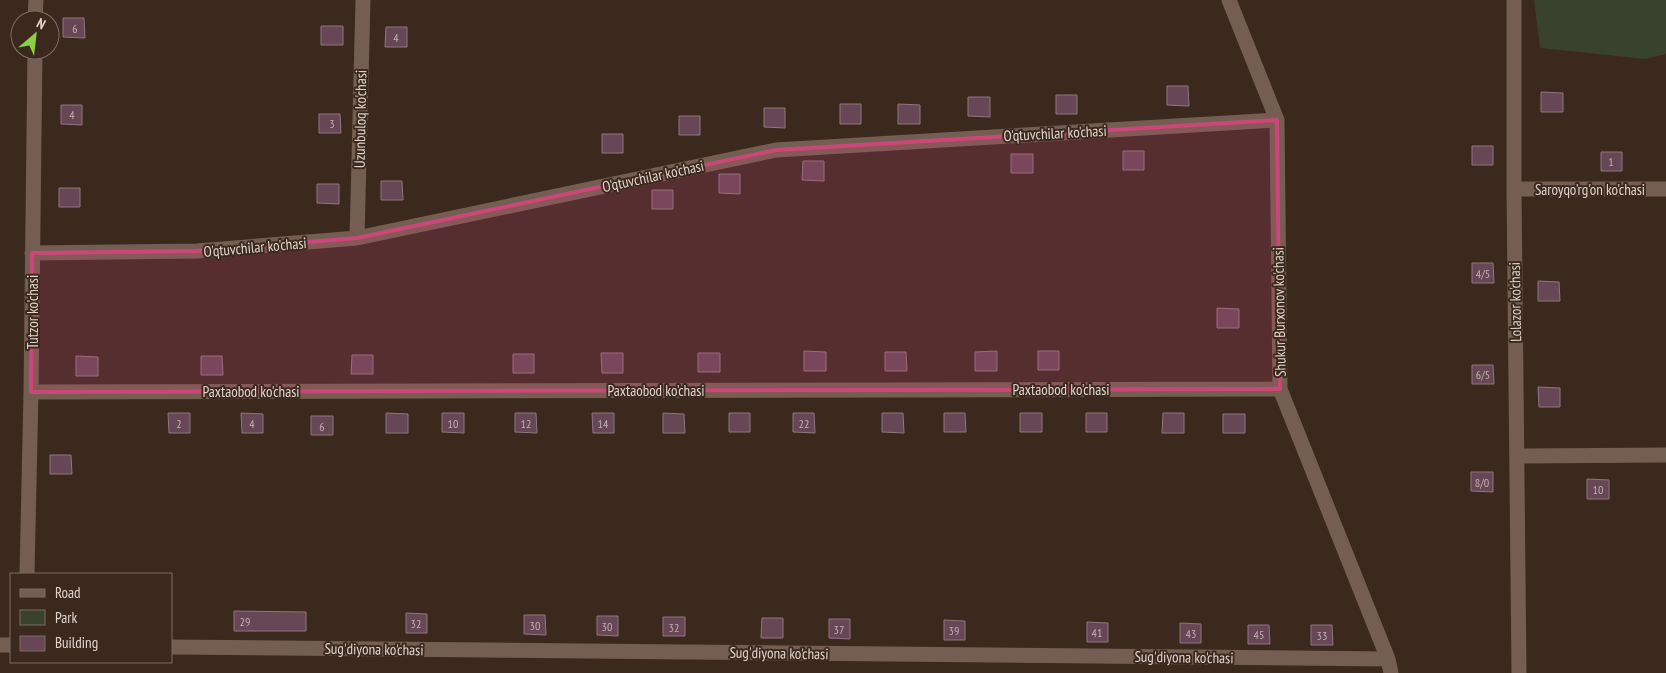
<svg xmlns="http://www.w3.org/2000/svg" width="1666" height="673" viewBox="0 0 1666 673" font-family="'PT Sans Narrow',sans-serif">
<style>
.green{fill:#39422c}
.building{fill:#674655;stroke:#8f7680}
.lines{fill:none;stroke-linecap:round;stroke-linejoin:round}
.minor{stroke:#735e51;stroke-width:15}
.marked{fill:#ca4778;fill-opacity:0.2;stroke:#ca4778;stroke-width:4;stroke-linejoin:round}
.labels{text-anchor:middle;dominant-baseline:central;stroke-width:4;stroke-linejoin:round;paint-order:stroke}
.number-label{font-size:12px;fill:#c2b0af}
.street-label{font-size:15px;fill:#e0d4cd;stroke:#3b291e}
</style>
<rect width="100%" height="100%" fill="#3b291e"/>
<path class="green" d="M1534,0H1666V54L1646,59L1540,48Z"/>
<path class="building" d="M63,18H84L85,38L63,37Z
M321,26H343V45H321Z
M386,27H407V47H385Z
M1167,86H1188L1189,106L1167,105Z
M1541,92L1563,93V112H1541Z
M1056,95H1077V114H1056Z
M968,97H990V117L968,116Z
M840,104H861V124H840Z
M898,104L920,105V124H898Z
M61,105H82V125L61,124Z
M764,108H785V128L764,127Z
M319,114H340L341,133H319Z
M679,116H700V135H679Z
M602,134H623V153H602Z
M1472,146H1493V165H1472Z
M1123,151H1144V170H1123Z
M1601,152H1622V171H1601Z
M1011,154H1033V173H1011Z
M803,161H824V181L802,180Z
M719,174H740V194L719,193Z
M381,181H402L403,200H381Z
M317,184H339V204L317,203Z
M59,188H80V207H59Z
M652,190H673V209H652Z
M1472,263H1493L1494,283H1472Z
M1538,281L1559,282L1560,301H1538Z
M1217,308L1239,309V328H1217Z
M804,351L826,352V371H804Z
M997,351V371H975V352Z
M1038,351H1059V370H1038Z
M885,352H906L907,371H885Z
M601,353H623V373H602Z
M698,353H720V372H698Z
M513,354H534V373H513Z
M352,355H373V374H351Z
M76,356L98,357V376H76Z
M201,356H222L223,375H201Z
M1472,365H1493L1494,384H1472Z
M1538,387L1560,388V407H1539Z
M168,413H190V433H169Z
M241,413L263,414V433H242Z
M386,413L408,414V433H386Z
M442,413H464V433L442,432Z
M515,413H536L537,433L515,432Z
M592,413H614V433H593Z
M663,413L684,414L685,433H663Z
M729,413H750V432H729Z
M793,413H814L815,433L793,432Z
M882,413H903L904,433L882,432Z
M944,413H965L966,432H944Z
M1020,413H1042V432H1020Z
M1086,413H1107V432H1086Z
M1163,413H1184V433H1162Z
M1223,414H1245V433H1223Z
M311,416H333V435H311Z
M50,455H71L72,474H50Z
M1471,472H1493V492L1471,491Z
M1587,479L1609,480V499H1587Z
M234,611L306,612V631H234Z
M406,613L427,614V633H406Z
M524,615H545L546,635L524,634Z
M597,616H618V636L597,635Z
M663,617H685V636H663Z
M762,618H783V638H761Z
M829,619H850V639L829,638Z
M944,620L965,621V640H944Z
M1087,622L1108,623V642H1087Z
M1180,623L1201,624V643H1180Z
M1248,625H1269L1270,644H1248Z
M1311,625H1332L1333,645H1311Z"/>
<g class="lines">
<path class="minor" d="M1229,0L1277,120L1280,389L1388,659L1391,673
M1514,0V189L1519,673
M35,20L36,0
M1514,189H1666
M357,238L363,0
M32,253L197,251L357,238L776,150L1277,120
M31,392L1280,389
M1517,456L1666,455
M27,574L31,392L35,50
M0,645H11
M171,647L1388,659"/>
</g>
<path class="marked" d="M1277,120L1280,389L31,392L32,253L197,251L357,238L776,150Z"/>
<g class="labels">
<g class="number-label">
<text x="75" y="28">6</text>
<text x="396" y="37">4</text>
<text x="72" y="114">4</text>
<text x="332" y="123">3</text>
<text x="1611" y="161">1</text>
<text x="1483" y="273">4/5</text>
<text x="1483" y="374">6/5</text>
<text x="179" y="423">2</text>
<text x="252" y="423">4</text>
<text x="453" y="423">10</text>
<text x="526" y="423">12</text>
<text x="603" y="423">14</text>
<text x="804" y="423">22</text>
<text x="322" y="426">6</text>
<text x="1482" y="482">8/0</text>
<text x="1598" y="489">10</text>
<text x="245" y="621">29</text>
<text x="416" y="623">32</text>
<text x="535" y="625">30</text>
<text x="607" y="626">30</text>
<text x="674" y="627">32</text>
<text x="839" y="629">37</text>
<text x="954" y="630">39</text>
<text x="1097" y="632">41</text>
<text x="1191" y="633">43</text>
<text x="1259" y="634">45</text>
<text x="1322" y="635">33</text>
</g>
<g class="street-label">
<text transform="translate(360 119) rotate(-89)">Uzunbuloq ko'chasi</text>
<text transform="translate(1055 133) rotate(-3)">O'qtuvchilar ko'chasi</text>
<text transform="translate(653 176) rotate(-12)">O'qtuvchilar ko'chasi</text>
<text x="1590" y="189">Saroyqo'rg'on ko'chasi</text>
<text transform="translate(255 247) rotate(-5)">O'qtuvchilar ko'chasi</text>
<text transform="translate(1515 302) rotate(-91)">Lolazor ko'chasi</text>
<text transform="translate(32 312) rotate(-90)">Tutzor ko'chasi</text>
<text transform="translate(1279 312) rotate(-91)">Shukur Burxonov ko'chasi</text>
<text x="1061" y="389">Paxtaobod ko'chasi</text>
<text x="656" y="390">Paxtaobod ko'chasi</text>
<text x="251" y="391">Paxtaobod ko'chasi</text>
<text transform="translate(374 649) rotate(1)">Sug'diyona ko'chasi</text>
<text transform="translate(779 653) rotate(1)">Sug'diyona ko'chasi</text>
<text transform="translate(1184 657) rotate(1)">Sug'diyona ko'chasi</text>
</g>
</g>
<rect x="10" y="573" width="162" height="90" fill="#3b291e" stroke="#7d6d64"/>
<rect x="20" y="589" width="25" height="8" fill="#735e51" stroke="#7d6d64"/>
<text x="55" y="598" font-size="15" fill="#e0d4cd">Road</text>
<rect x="20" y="610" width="25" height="15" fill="#39422c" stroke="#7d6d64"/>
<text x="55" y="623" font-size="15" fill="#e0d4cd">Park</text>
<rect x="20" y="636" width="25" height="15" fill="#674655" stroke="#7d6d64"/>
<text x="55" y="648" font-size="15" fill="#e0d4cd">Building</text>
<g transform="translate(35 35) rotate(28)"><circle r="24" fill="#3b291e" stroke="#7d6d64"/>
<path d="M0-4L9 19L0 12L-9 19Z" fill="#8dce44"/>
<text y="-8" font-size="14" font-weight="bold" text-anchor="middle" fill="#e0d4cd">N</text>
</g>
</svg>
